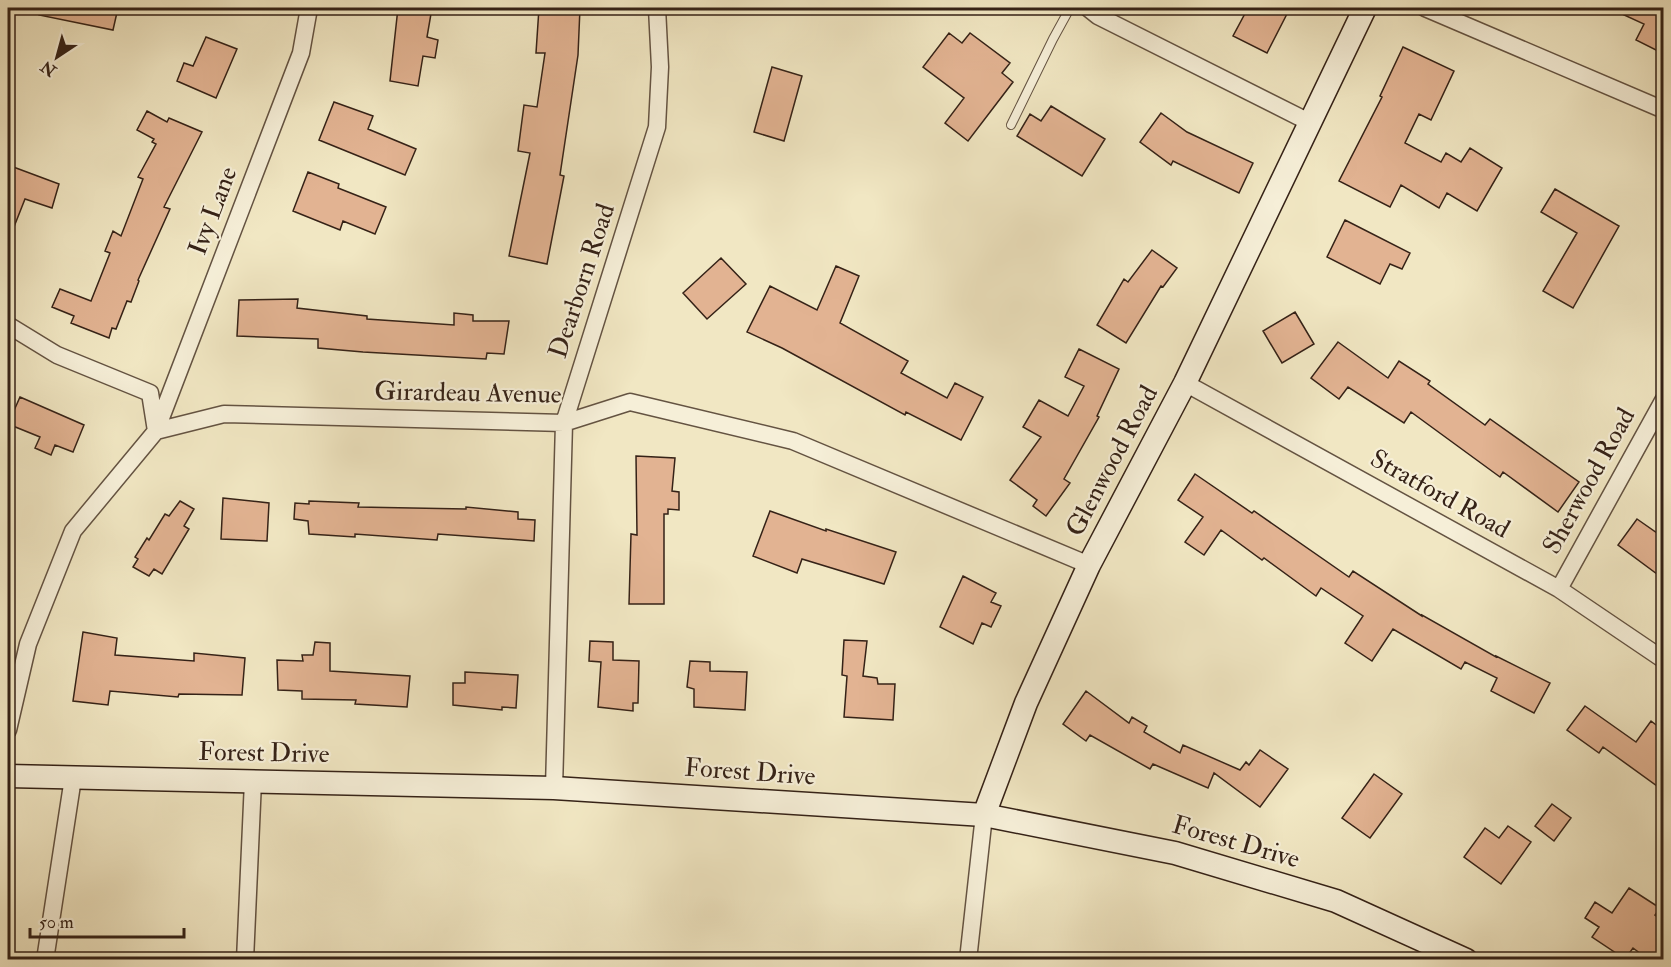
<svg xmlns="http://www.w3.org/2000/svg" width="1671" height="967" viewBox="0 0 1671 967" font-family="'IM FELL Double Pica',serif">
<style>
.building{fill:#e2b392;stroke:#352217;stroke-width:1.5}
.lines{fill:none;stroke-linecap:round;stroke-linejoin:round}
.lane-casing{stroke:#645342;stroke-width:10}
.street-casing{stroke:#645342;stroke-width:19}
.secondary-casing{stroke:#352217;stroke-width:25}
.lane{stroke:#f6efd8;stroke-width:8}
.street{stroke:#f6efd8;stroke-width:16}
.secondary{stroke:#f6efd8;stroke-width:22}
.labels{text-anchor:middle;dominant-baseline:central;stroke-width:4.5;stroke-linejoin:round;paint-order:stroke}
.street-label{font-size:26px;fill:#352217;stroke:#f6efd8}
</style>
<rect width="100%" height="100%" fill="#f1e7c3"/>
<filter id="stains"><feTurbulence type="fractalNoise" baseFrequency=".00333" numOctaves="4"/><feColorMatrix values="0 0 0 0 .2 0 0 0 0 .09 0 0 0 0 .02 0 0 0 .5 -.17"/></filter>
<radialGradient id="worn" r=".72"><stop offset=".6" stop-color="#630" stop-opacity="0"/><stop offset="1" stop-color="#630" stop-opacity=".3"/></radialGradient>
<path class="building" d="M40,8H118L113,30L39,15Z
M398,8H432L427,37L438,40L435,58L423,56L418,86L390,81Z
M539,8H580L578,55L560,175L564,176L547,264L509,256L530,153L518,151L524,105L537,107L545,53H536Z
M1248,8H1290L1267,53L1233,36Z
M1609,8H1664V54L1636,40L1644,24Z
M949,33L962,43L970,33L1010,63L1002,73L1013,82L968,141L945,123L964,98L923,67Z
M206,37L237,49L216,98L177,81L184,63L193,66Z
M1403,47L1454,71L1431,120L1419,114L1405,143L1441,162L1446,153L1461,162L1470,148L1502,168L1477,211L1447,193L1439,208L1401,185L1390,207L1339,181L1382,97L1380,96Z
M772,67L802,76L784,141L754,132Z
M334,102L373,116L368,129L416,149L405,175L319,140Z
M1051,106L1105,139L1082,176L1017,136L1030,114L1041,121Z
M147,111L167,122L169,118L202,132L164,207L170,209L138,280L139,281L131,302L127,301L116,329L112,328L109,338L71,323L74,316L52,307L60,289L91,301L110,253L105,251L113,231L121,236L143,179L138,177L156,144L152,142L154,139L137,130Z
M1161,113L1187,132L1253,163L1239,193L1173,161L1171,165L1140,142Z
M8,165L59,184L52,208L25,199L8,242Z
M308,172L339,184L338,188L386,207L375,234L343,221L340,230L293,211Z
M1555,189L1619,226L1573,308L1543,291L1577,233L1541,212Z
M1345,220L1410,253L1402,269L1390,264L1380,284L1327,257Z
M1152,250L1177,268L1163,287L1161,286L1126,343L1097,325L1124,279L1128,282Z
M721,258L746,284L707,319L683,293Z
M836,266L859,276L840,323L908,361L901,373L947,398L955,383L983,397L961,440L906,412L905,415L782,348L747,332L770,286L817,310Z
M298,299L297,308L367,316V319L454,325V313L473,315V321H509L504,354L487,353L486,359L363,352L318,348V339L237,336L239,300Z
M1295,312L1314,344L1282,363L1263,331Z
M1338,342L1388,378L1399,361L1430,381L1428,384L1485,425L1490,419L1579,482L1558,512L1503,472L1500,477L1411,412L1404,423L1348,387L1339,399L1311,378Z
M1079,349L1119,369L1097,416L1099,417L1064,479L1070,483L1046,516L1033,506L1037,500L1010,480L1041,437L1023,427L1039,400L1068,416L1084,386L1065,377Z
M20,397L84,425L73,452L55,445L51,455L35,448L40,437L8,424Z
M636,456L675,458L672,491L679,492V510L668,509V514H664V604H629L631,534L637,535Z
M1195,474L1252,513L1254,511L1349,577L1353,571L1422,616V615L1496,657V656L1550,683L1534,713L1491,691L1497,678L1465,662L1461,669L1393,629L1372,661L1345,643L1363,616L1321,588L1316,596L1264,558L1262,560L1221,530L1204,555L1185,542L1203,517L1178,500Z
M223,498L269,503L267,541L221,539Z
M180,501L194,509L184,526L189,529L162,574L154,569L149,576L133,567L138,559L135,557L147,538L149,540L165,514L169,516Z
M309,501L359,503L358,507L466,509V507L518,512V519L535,520L534,541L438,534L437,540L355,534V537L309,534L308,521L294,519L295,503L309,504Z
M770,511L826,531V529L896,552L884,584L802,559L797,573L753,556Z
M1637,519L1664,538V565L1657,574L1618,545Z
M963,576L996,593L991,602L1001,606L991,627L982,623L973,644L940,627Z
M83,632L117,638L115,655L194,661V653L245,658L242,695L179,694L178,697L110,691L108,705L73,701Z
M844,640L867,641L863,676L877,678L878,684H895L893,720L844,717L847,676L842,675Z
M590,641L613,642V660L639,661L638,703H633V711L598,707L601,662L589,661Z
M315,642L330,643V671L410,676L407,707L355,704L356,700L302,699V691L278,690L277,660L303,661L302,655H313Z
M690,661L710,662V671L747,672L745,710L694,707V689L687,687Z
M465,672L518,675L516,708L502,707V710L453,705V683H465Z
M1086,691L1129,723L1132,717L1147,726L1144,732L1180,753L1183,745L1240,770L1246,762L1249,765L1260,750L1288,769L1260,807L1214,773L1208,788L1153,764L1150,769L1090,735L1086,741L1063,724Z
M1585,706L1636,742L1651,721L1664,731V791L1603,747L1599,753L1567,730Z
M1374,774L1402,794L1370,838L1342,818Z
M1552,804L1571,818L1554,841L1535,826Z
M1508,826L1531,842L1501,884L1464,857L1485,828L1499,838Z
M1629,888L1660,908L1655,915L1664,922V960H1649L1633,948L1625,959L1592,937L1599,927L1585,918L1595,902L1612,913Z"/>
<g class="lines">
<g class="lane-casing">
<path id="lane" d="M1011,125L1053,39L1070,8"/>
</g>
<g class="street-casing">
<path id="street" d="M1088,8L1098,16L1309,122
M1425,8L1664,110
M8,325L57,355L150,393L156,431L224,414L564,423L630,402L793,441L1089,565
M1185,383L1559,589L1664,660
M1559,589L1664,399
M8,730L28,644L73,531L156,431L301,53L309,8
M554,788L564,423L657,127L660,67L657,8
M45,960L73,778
M245,960L253,781
M968,960L984,815"/>
</g>
<g class="secondary-casing">
<path id="secondary" d="M8,776L554,788L984,815L1175,853L1336,901L1466,960
M984,815L1026,703L1089,565L1185,383L1365,8"/>
</g>
<use href="#lane" class="lane"/>
<use href="#street" class="street"/>
<use href="#secondary" class="secondary"/>
</g>
<g class="labels">
<g class="street-label">
<text transform="translate(213 211) rotate(-69)">Ivy Lane</text>
<text transform="translate(582 281) rotate(-72)">Dearborn Road</text>
<text transform="translate(468 393) rotate(1)">Girardeau Avenue</text>
<text transform="translate(1112 461) rotate(-62)">Glenwood Road</text>
<text transform="translate(1589 481) rotate(-61)">Sherwood Road</text>
<text transform="translate(1440 494) rotate(29)">Stratford Road</text>
<text transform="translate(264 753) rotate(1)">Forest Drive</text>
<text transform="translate(750 772) rotate(4)">Forest Drive</text>
<text transform="translate(1236 842) rotate(16)">Forest Drive</text>
</g>
</g>
<rect width="1671" height="967" fill="none" stroke="#f1e7c3" stroke-width="30"/>
<rect x="9" y="9" width="1653" height="949" fill="none" stroke="#352217" stroke-width="3"/>
<rect x="15" y="15" width="1641" height="937" fill="none" stroke="#352217" stroke-width="1.5"/>
<g transform="translate(57 57) rotate(216)" stroke="#f6efd8" stroke-width="4.5" paint-order="stroke">
<path d="M0-4.5L10 22L0 15L-10 22Z" fill="#352217"/>
<text y="-9" font-size="16" font-weight="bold" text-anchor="middle" fill="#352217">N</text>
</g>
<path d="M30 928v9h154v-9" fill="none" stroke="#352217" stroke-width="3"/>
<text x="39" y="928" font-size="18" fill="#352217" stroke="#f6efd8" stroke-width="4.5" paint-order="stroke">50 m</text>
<rect width="100%" height="100%" filter="url(#stains)"/>
<rect width="100%" height="100%" fill="url(#worn)"/>
</svg>
